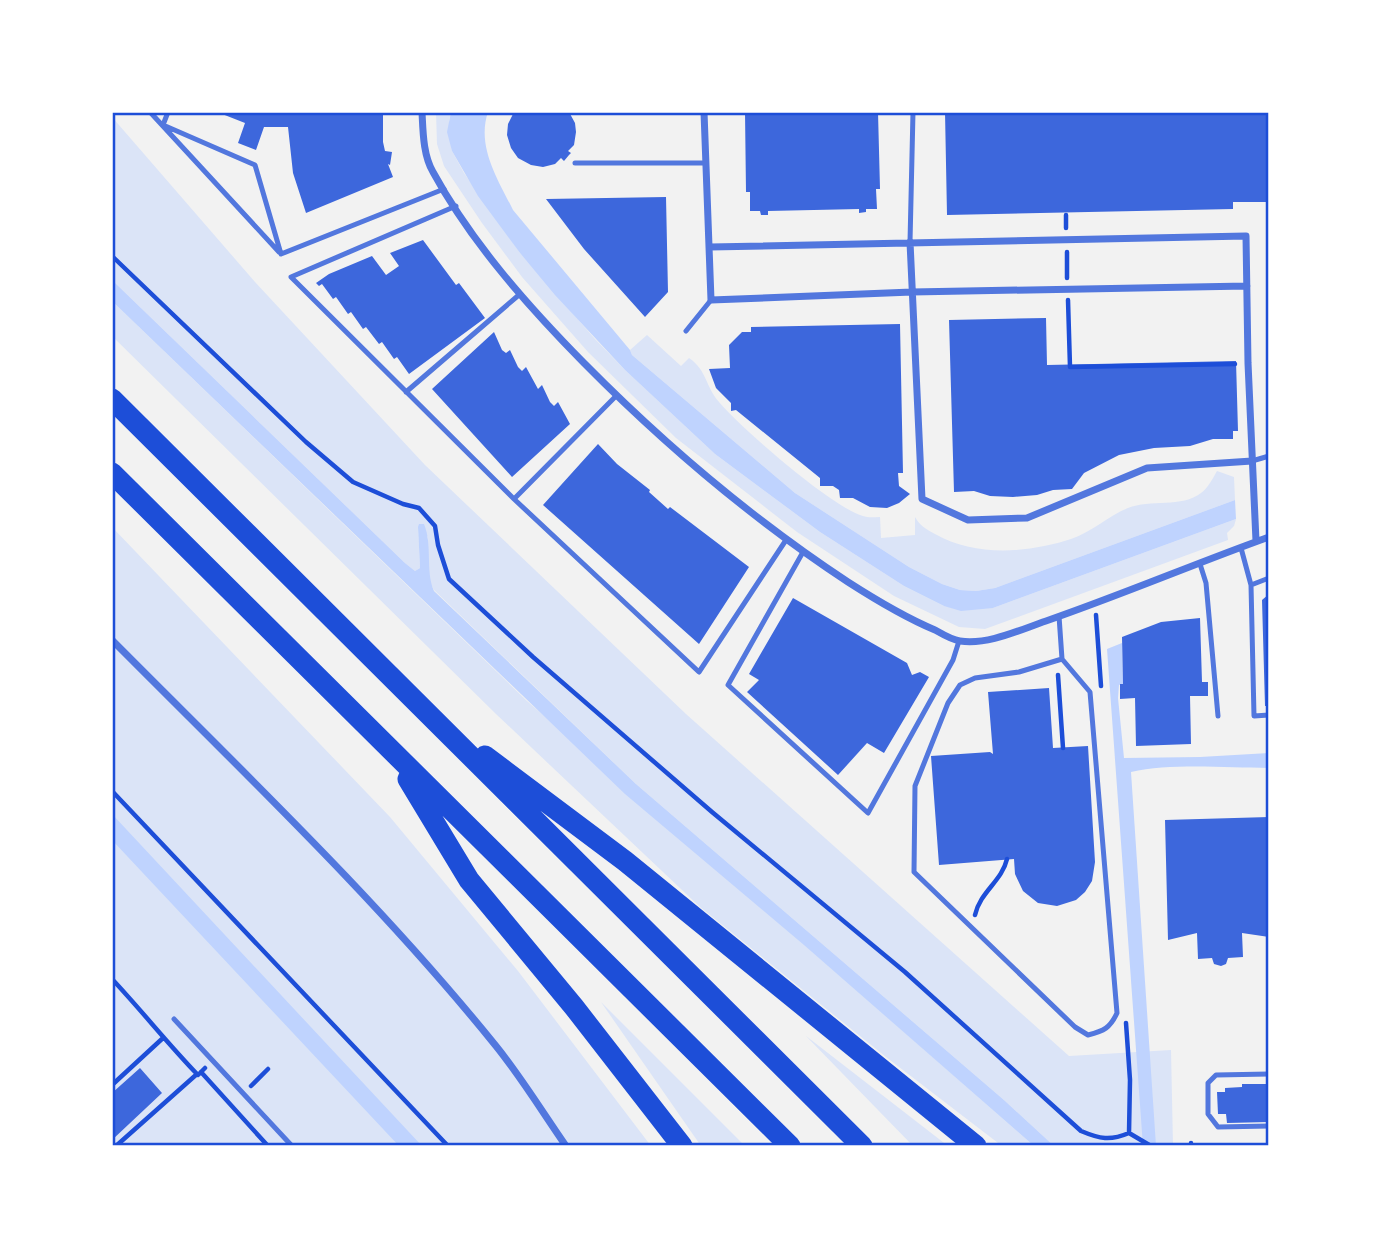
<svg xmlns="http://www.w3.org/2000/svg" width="1381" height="1258" viewBox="0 0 1381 1258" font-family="Literata,serif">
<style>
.green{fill:#dbe4f7}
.water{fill:#bfd3fe}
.building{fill:#3d67dc}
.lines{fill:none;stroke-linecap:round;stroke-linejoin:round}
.path{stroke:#1d4ed8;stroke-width:4.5}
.service{stroke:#5277de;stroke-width:5}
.minor{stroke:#5277de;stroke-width:7}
.motorway{stroke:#1d4ed8;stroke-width:21}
.neatline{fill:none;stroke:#1d4ed8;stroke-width:2.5}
</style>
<rect width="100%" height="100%" fill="#f2f2f2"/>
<path class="green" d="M436,112H451L449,121L452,151L464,173L520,253L595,339L625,370L715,454L820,532L904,586L944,606L993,608L1236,519L1234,526L1227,533L1228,540L985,629L959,627L894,596L797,532L676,438L588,352L522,277L482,223L444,166L437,144Z
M112,117L255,282L425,465L686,714L1069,1056L1171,1050L1173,1146H1054L1004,1100L636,784L434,590L429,580L428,537L418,527L420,568L415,571L405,563L112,280Z
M112,301L527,701L1034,1146H1002L886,1057L700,907L496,714L112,336Z
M647,335L681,366L689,358C707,370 705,386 719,402C742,429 830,506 863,516C868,518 875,517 880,517L881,538L915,535V517C920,526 926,529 935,534C975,557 1028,553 1071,539C1092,532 1108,516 1128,508C1150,499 1182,508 1201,493C1208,488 1213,478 1217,471L1234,477L1235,500L995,588L976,591L960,590L942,584L909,567L795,493L632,355L630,350Z
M112,527L390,817L518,971L651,1146H112Z
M601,1002L745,1146H701Z
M806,1036L948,1146H913Z"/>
<path class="water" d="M451,112H488C476,147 499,181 513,210L630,350L632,355L795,493L909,567L942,584L960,590L976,591L995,588L1235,500L1236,519L993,608L961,611L944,606L904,586L820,532L715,454L625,370L555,295L520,253L478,196L452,151L447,132Z
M112,280L405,563L415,571L420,568L418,527L419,524H424C433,546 425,570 434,591L636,784L1004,1100L1054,1146H1034L804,945L625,794L112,301Z
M1122,643L1123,684L1119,685L1118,698L1124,758L1200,757L1269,753V768C1227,768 1171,763 1131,772L1156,1146H1143L1107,649Z
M112,814L422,1146H399L112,840Z"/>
<path class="building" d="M217,112H383V142L385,151L392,152L390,165L388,164L393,177L306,213L293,173L288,127H264L256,150L238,143L245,123Z
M514,112H569L575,123L576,132L574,145L568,151L571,153L569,155L564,161L561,158L555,164L543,167L531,165L518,158L511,148L507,135L508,124Z
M745,112H878L880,189H876L877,209H866V212L859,213V209L768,211V215H761L760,211H750V192H746Z
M945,112H1269V202H1233V209L947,215Z
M666,197L668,292L645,317L584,249L546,199Z
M423,240L456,285L459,283L485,318L409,374L397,357L394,359L382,342L379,344L366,327L363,329L351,312L348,314L336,297L333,299L322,284L319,286L316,283L329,274L372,256L386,275L399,266L390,253Z
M1046,318L1047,365L1236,361L1238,431H1233V439H1213L1190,446L1154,448L1119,455L1084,473L1072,489L1053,490L1037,495L1013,497L990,496L974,491L954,492L949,320Z
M900,324L903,473H898L899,486L910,494L899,503L887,508L870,507L853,498H840L839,490L833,486H820V478L736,410L731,411V403L716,388L709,369L730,368L729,345L742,332H751V327Z
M494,332L502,350L506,353L510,350L518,367L522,371L526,367L538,389L542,385L550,402L554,406L558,402L570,424L512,477L432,389Z
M598,444L617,464L650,490L649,492L668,509L670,507L749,567L699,644L543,505Z
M1269,594V706H1265L1262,600Z
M793,598L907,663L912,675L920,672L929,677L884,753L867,743L838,775L747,692L759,680L749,674Z
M1200,618L1202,682H1208V696H1190L1191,744L1136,746L1135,698L1120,699V684H1123L1122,637L1161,622Z
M1049,688L1053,748L1088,746L1095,862L1092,881L1085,892L1076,900L1057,906L1038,903L1023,891L1015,874L1014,859L939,865L931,756L990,752L993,754L988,692Z
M1269,817V937L1242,933L1243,957L1228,958L1226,964L1221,966L1214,964L1212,958L1198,959L1197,933L1168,940L1165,820Z
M140,1068L162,1093L112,1140V1093Z
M1242,1084H1269V1122L1227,1123L1226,1114H1218L1217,1092H1225V1088L1242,1087Z"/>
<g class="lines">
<path class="path" d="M1066,215V228
M1067,252V278
M112,256L306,442L353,482L403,504L419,508L435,526L438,545L449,579L533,657L712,812L905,972L1081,1131C1100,1139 1110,1141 1129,1133L1151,1146
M1068,300L1070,367L1235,364
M1096,615L1101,686
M1058,675L1063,748
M112,791L448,1146
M975,915C980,892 1002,881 1007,859
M112,979C142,1011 168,1044 198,1075L205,1068
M1126,1023L1130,1080L1129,1133
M201,1072L268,1146
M112,1085L163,1038
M251,1086L268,1069
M1191,1143V1146
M116,1146L197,1074"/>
<path class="service" d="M150,112L279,252
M168,112L163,125L255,165L281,254L444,189
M575,163H706
M456,206L291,277L514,499L699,672L786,540
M910,242L913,112
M686,331L711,300
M406,392L520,294
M1252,461L1269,456
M514,499L616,396
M1241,548L1251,585L1254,716L1269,715
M803,552L728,685L868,813L953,660L959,641
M1200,564L1206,583L1218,716
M1251,585L1269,578
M1059,616L1062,659L1090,692L1117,1013C1110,1028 1104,1031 1088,1035L1075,1027L914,872L915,786L948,703L960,685L975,678L1019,672L1062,659
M174,1019L292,1146
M1269,1074L1216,1075L1208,1083V1114L1218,1127L1269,1126"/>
<path class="minor" d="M422,112C423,131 423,155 433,172C471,242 528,306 584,363C665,445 751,518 848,582C876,600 904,617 935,630C942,634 952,640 960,641C989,645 1019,630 1046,621C1121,595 1194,564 1269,537
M704,112L711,300L912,292L1247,286
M910,242L922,499L968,520L1027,518L1147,468L1252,461
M710,247L1246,236L1248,363L1256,541
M112,640C243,772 379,901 496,1046C521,1077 543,1113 566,1146"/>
<path class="motorway" d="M112,399L862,1146
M112,473L790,1146
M485,756L625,861L976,1146
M408,779L469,880L574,1007L682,1146"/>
</g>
<rect width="1381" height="1258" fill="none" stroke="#ffffff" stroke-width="228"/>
<rect x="114" y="114" width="1153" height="1030" class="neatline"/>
</svg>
